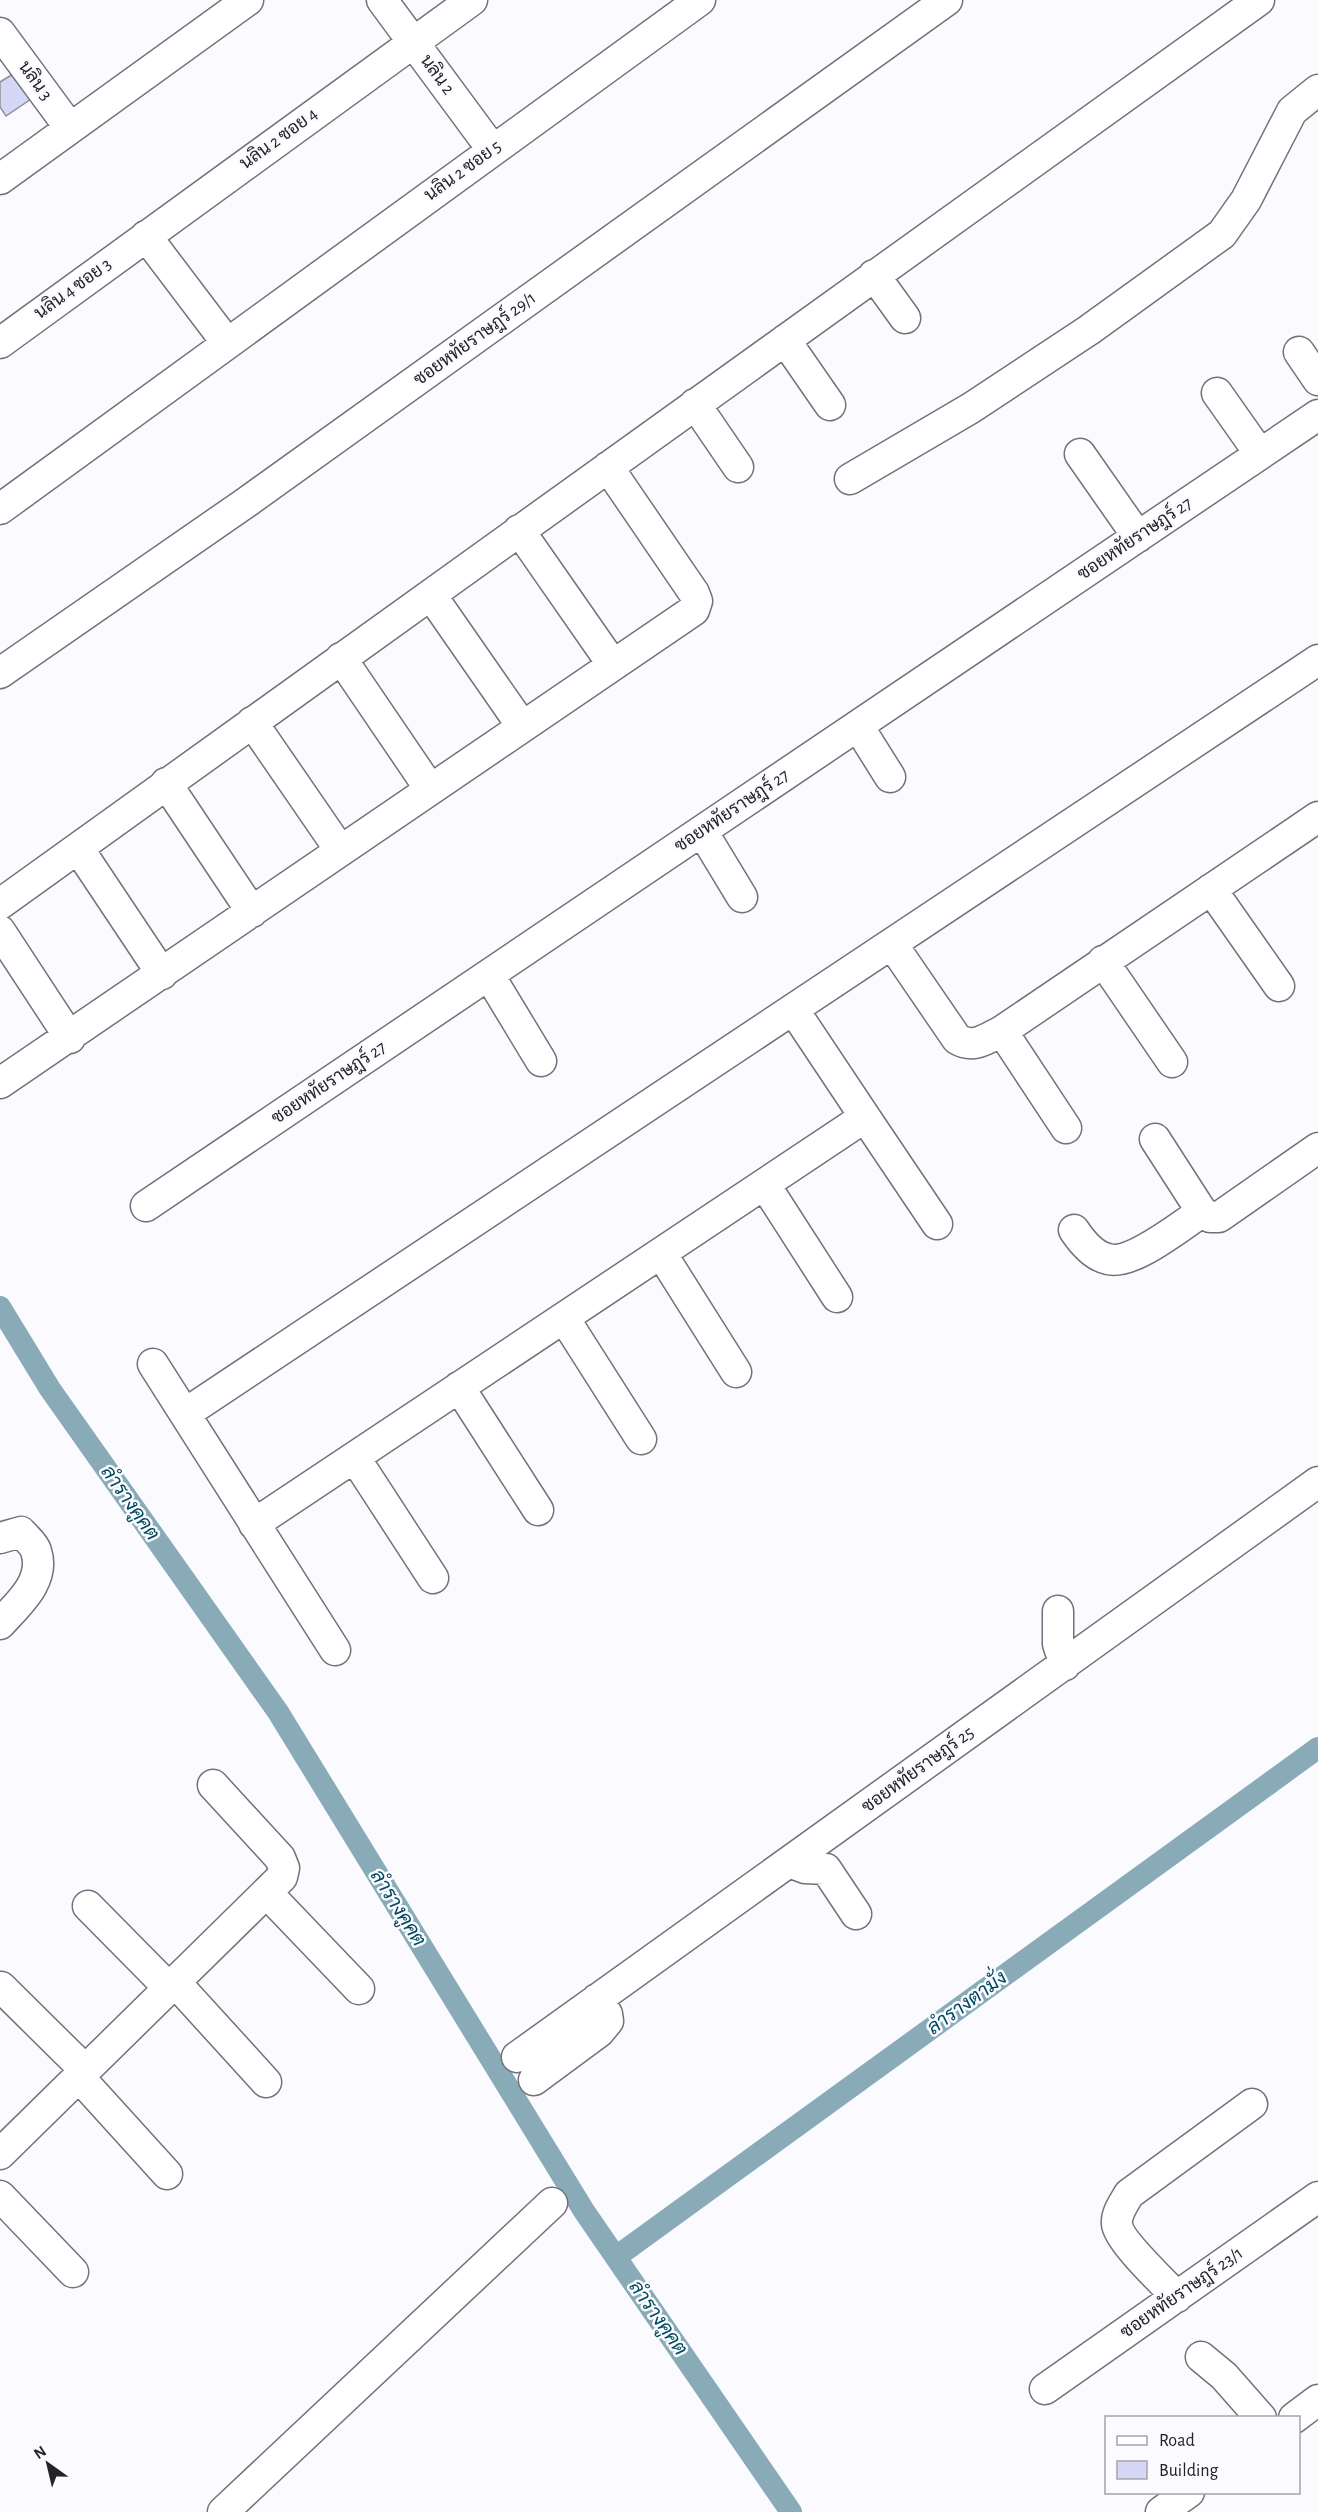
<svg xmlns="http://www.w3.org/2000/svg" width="1318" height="2512" viewBox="0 0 1318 2512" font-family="'Alegreya Sans',Sarabun,sans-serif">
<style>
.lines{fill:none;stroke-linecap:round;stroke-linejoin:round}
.canal{stroke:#89abb7;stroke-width:22}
.building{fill:#d4d8f6;stroke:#8f9098;stroke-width:1.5}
.minor-casing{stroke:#71727a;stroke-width:33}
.minor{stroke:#fff;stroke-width:30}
.labels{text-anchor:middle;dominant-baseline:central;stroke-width:5;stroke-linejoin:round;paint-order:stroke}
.street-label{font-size:18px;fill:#232427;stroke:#fbfbff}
.water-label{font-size:20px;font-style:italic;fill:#004a5d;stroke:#fbfbff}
</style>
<rect width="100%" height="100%" fill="#fbfbff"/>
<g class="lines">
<path class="canal" d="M0,1307L50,1389L278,1712L584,2211L791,2512
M616,2257L1318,1748"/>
</g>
<path class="building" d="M13,74L31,99L6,116L0,107V82Z"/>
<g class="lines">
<g class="minor-casing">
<path id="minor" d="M382,0L492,149
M0,33L70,128
M0,179L248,0
M146,236L227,343
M874,275L905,318
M785,340L830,405
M0,343L472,0
M1299,352L1318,380
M1217,393L1260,454
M695,404L738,467
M1080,454L1138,537
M850,479L971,408L1089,330L1222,234L1246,200L1292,111L1318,90
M0,509L700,0
M519,530L613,665
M431,595L522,726
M341,658L430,789
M0,673L244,504L947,0
M252,722L340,850
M858,726L890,777
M166,783L252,912
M702,831L742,897
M78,848L162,974
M1211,889L1279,986
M0,904L1259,0
M0,931L70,1038
M892,944L957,1039C974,1049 986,1039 1002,1031L1318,817
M1103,961L1172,1062
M489,975L541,1061
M1002,1031L1066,1128
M0,1083L694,610L697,601L694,593L608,467
M865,1117L937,1224
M1155,1139L1202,1212L1210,1217H1219L1318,1148
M765,1185L837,1297
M146,1206L1318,415
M1074,1230C1082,1242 1093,1256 1108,1259C1132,1266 1181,1225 1202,1212
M661,1253L736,1372
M564,1318L641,1439
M153,1364L335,1650
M459,1387L538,1510
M186,1413L1318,660
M355,1458L433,1578
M254,1524L865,1117L793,1009
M0,1538L21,1532C26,1538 34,1544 36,1551C46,1581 18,1604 0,1624
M1058,1611V1644L1065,1665
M789,1862L805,1868L826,1869L856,1914
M267,1893L359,1989
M88,1906L169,1988
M175,1982L266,2082
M1,1987L86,2071
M517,2057L1318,1482
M79,2077L167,2174
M534,2080L599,2032L608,2021L607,2014L597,1999
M0,2154L282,1877L284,1868L280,1858L213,1785
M0,2196L73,2272
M1177,2297C1164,2283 1118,2240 1117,2224C1116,2213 1124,2203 1129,2194L1252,2104
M1201,2357L1224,2376L1261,2418
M1045,2389L1318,2197
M1294,2418L1318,2400
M223,2512L552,2203
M1161,2512L1189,2492"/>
</g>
<use href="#minor" class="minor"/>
</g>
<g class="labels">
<g class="street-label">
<text transform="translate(437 75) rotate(54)">นลิน 2</text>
<text transform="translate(35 81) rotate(54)">นลิน 3</text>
<text transform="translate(279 139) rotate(-36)">นลิน 2 ซอย 4</text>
<text transform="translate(463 171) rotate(-36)">นลิน 2 ซอย 5</text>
<text transform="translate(73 289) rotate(-36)">นลิน 4 ซอย 3</text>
<text transform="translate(475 339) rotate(-36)">ซอยหทัยราษฎร์ 29/1</text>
<text transform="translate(1135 539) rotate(-34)">ซอยหทัยราษฎร์ 27</text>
<text transform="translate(732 811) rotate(-34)">ซอยหทัยราษฎร์ 27</text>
<text transform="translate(329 1083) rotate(-34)">ซอยหทัยราษฎร์ 27</text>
<text transform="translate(918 1770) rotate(-36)">ซอยหทัยราษฎร์ 25</text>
<text transform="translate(1182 2293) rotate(-35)">ซอยหทัยราษฎร์ 23/1</text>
</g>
<g class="water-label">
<text transform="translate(130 1503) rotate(55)">ลำรางคูคต</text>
<text transform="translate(398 1908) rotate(58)">ลำรางคูคต</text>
<text transform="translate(967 2003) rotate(-36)">ลำรางตามั่ง</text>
<text transform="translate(658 2318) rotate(55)">ลำรางคูคต</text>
</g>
</g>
<rect x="1105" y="2416" width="195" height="78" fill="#fbfbff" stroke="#a5a5a9" stroke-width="1.5"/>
<rect x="1117" y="2436" width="30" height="9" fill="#ffffff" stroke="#a5a5a9" stroke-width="1.5"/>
<text x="1159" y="2446" font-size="18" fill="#232427">Road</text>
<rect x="1117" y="2461" width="30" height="18" fill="#d4d8f6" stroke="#a5a5a9" stroke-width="1.5"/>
<text x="1159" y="2476" font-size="18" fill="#232427">Building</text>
<g transform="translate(48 2464) rotate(326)" stroke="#fbfbff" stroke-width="4.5" paint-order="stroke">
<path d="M0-4.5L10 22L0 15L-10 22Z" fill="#232427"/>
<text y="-9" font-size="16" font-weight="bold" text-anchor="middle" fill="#232427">N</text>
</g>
</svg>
